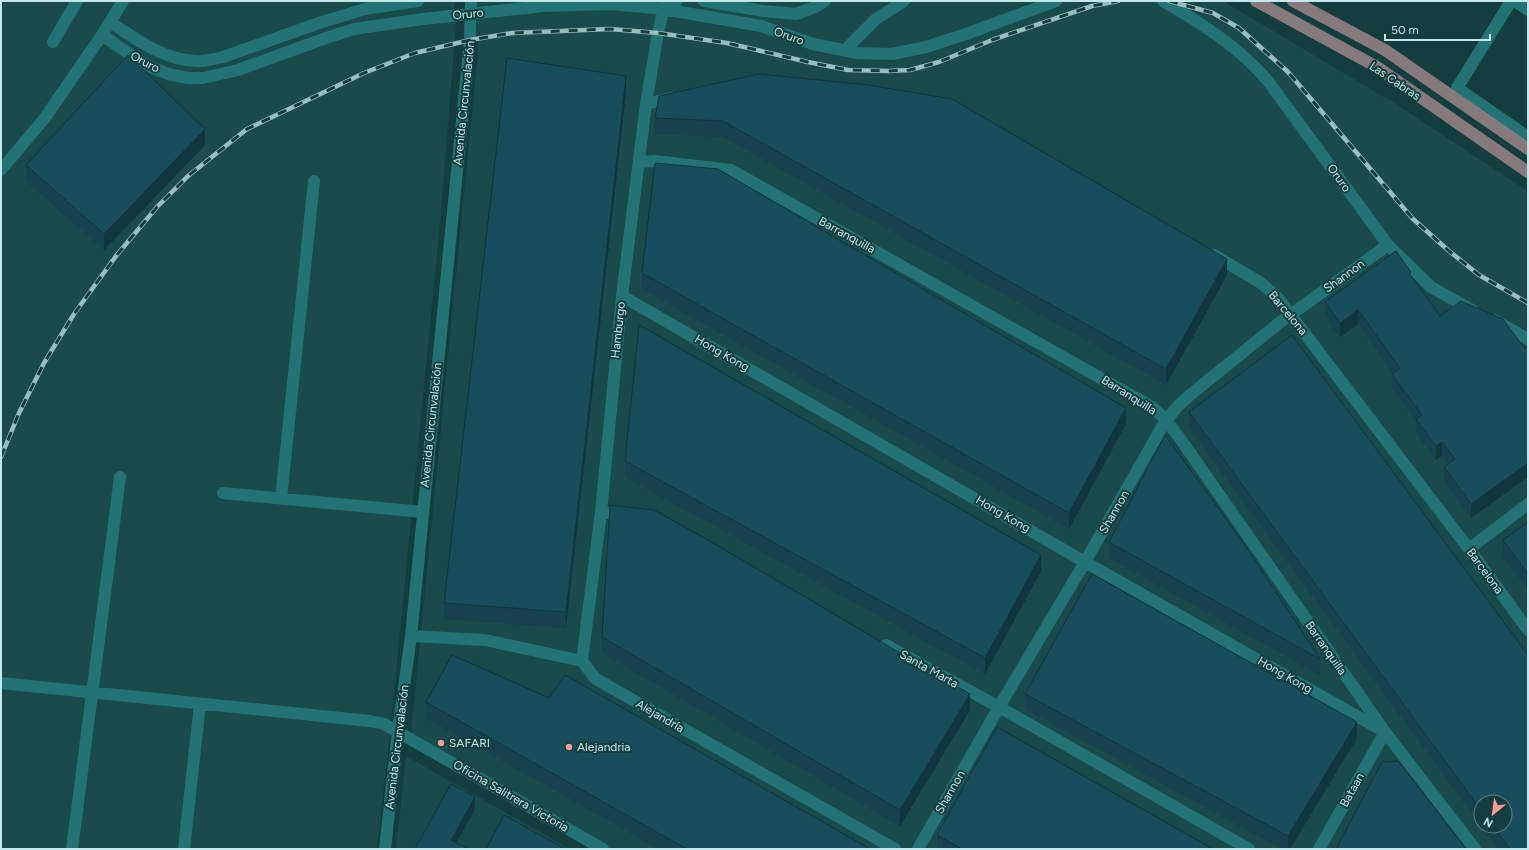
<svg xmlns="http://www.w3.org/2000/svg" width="1529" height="850" viewBox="0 0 1529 850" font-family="Figtree,sans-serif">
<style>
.built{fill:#194a4c;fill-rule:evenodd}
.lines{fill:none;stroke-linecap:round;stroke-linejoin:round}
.minor{stroke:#237376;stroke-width:12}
.major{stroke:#877a7c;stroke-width:12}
.rail-casing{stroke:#99bebf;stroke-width:4.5}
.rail{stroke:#143d3e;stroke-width:3;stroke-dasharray:9;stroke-linecap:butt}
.wall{fill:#15424e;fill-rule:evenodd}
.shaded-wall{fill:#113640}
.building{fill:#184d5b;stroke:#113640}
.poi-dot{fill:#f59b9d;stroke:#143d3e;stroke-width:1.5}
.labels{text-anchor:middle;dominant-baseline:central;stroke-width:4;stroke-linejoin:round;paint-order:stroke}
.street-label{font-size:12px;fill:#c5e9ea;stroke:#143d3e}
.poi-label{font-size:12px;fill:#c5e9ea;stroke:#143d3e;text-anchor:start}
</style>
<rect width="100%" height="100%" fill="#143d3e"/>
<path class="built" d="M1,1H454L456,24L440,224L390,733L377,849H1Z
M477,1H1223L1396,104L1528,191V849H611L419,739L411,733L478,52ZM1481,802H1505V826H1481Z
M406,756L570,849H396Z"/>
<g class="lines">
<path class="minor" d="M704,1L764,11L796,14L815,7L825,1
M1163,1C1201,23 1239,47 1268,81L1388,245L1431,287L1472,310
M1511,1L1457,88L1528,137
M1515,1L1528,10
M663,9L677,1
M110,22C135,39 167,62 199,61C207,61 215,59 223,57L319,23L365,9L418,1
M102,35L138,60L155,69L172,75L188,78H203L238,70L329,37L354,29L423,19L544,6L612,4L663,9L761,26L813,44L857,53L892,54L926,47L966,34L1056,1
M53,42L77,1
M845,50L876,19L904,1
M646,104L672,98
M639,162L655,161L731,170L1152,407L1166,420L1179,437L1385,732L1475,849
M1,170L44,119L102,35L123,1
M1214,255L1261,283L1277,297L1469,549L1528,630
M622,296L1085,562L1385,732L1319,849
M1494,320L1528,339
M223,493L423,512
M281,499L314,181
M601,512L626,515
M1469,549L1528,504
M411,636L485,640L582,661L595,678L610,687L895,849
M886,645L999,707L1249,849
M582,661L601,512L622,296L646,104L658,33L665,2
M1,683L370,721L384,724L603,849
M72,849L120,477
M184,849L200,704
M385,849L398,731L411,636L470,40L471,1
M918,849L999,707L1085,562L1166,420L1178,406L1190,395L1279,323L1388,245"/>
<path class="major" d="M1256,1L1377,67L1528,172
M1293,1L1385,50L1528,149"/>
<g class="rail-casing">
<path id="rail" d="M1169,1L1213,13L1239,28L1288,72L1413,219L1449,251L1479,275L1528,303
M1,457L19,413L44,363L74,314L116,256L157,207L188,176L247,129L364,73L415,53L470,40L512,33L610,29L658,33L727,43L808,62L848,70L888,71L910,70L939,62L992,40L1092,6L1118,1"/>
</g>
<use href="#rail" class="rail"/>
</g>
<path class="wall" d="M626,92L566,628L444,619V603Z
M659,96L1227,275L1166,385L723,137L655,134V118Z
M205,145L104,250L26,181V165Z
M642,273L1126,424L1069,529L642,289Z
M1411,276L1440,316L1503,319L1471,518L1444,481V467L1449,464L1442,456L1436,460L1416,433V421L1392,388V374L1393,373L1358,324L1340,337L1325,316V302Z
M1189,412L1528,849H1498L1189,428ZM1481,802L1505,826H1481Z
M625,461L1041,571L985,674L625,477Z
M1528,522V590L1503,556V540Z
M1109,542L1320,659V675L1109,558Z
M602,637L970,710L900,826L602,653Z
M1025,694L1357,738L1290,849H1282L1025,709Z
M426,702L870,849H659L426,718Z
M937,835L1213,849H937Z"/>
<path class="shaded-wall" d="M1,1H5L1,7Z
M626,76V92L566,628V612Z
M205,129V145L104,250V234Z
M1227,259V275L1166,385V369Z
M1358,310V324L1340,337V323Z
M1126,408V424L1069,529V513Z
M1442,442V456L1436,460V446Z
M1528,463V477L1471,518V504Z
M1041,555V571L985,674V658Z
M970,694V710L900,826V810Z
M1357,722V738L1290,849H1288V836Z
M475,797V809L453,849L451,840Z"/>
<path class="building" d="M128,55L205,129L104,234L26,165Z
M507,58L626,76L566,612L444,603Z
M759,74L868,85L952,99L1227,259L1166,369L723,121L655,118L659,96Z
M655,163L718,169L1126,408L1069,513L642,273Z
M1396,251L1411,272L1409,273L1440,316L1461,301L1503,319L1525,349L1528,346V463L1471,504L1444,467L1455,459L1442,442L1436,446L1416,419L1422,415L1392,374L1400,368L1358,310L1340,323L1325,302Z
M639,325L1041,555L985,658L625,461Z
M1292,335L1528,655V849H1510L1493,826H1505V802H1481V810L1189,412Z
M1165,435L1244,544L1320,659L1109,542Z
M610,505L654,510L708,540L970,694L900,810L602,637Z
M1528,522V574L1503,540Z
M1092,574L1357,722L1288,836L1025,694Z
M452,655L549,698L565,675L870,849H687L426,702Z
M997,727L1213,849H962L937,835Z
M1398,761L1466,849H1336L1382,762Z
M451,784L475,797L451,840L468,849H415Z
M504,815L565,849H486Z"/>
<g class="poi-dot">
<circle cx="441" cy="743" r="4"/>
<circle cx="569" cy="747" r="4"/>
</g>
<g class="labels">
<g class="street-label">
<text transform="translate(468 14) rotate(-6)">Oruro</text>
<text transform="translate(789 36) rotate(20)">Oruro</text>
<text transform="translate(145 62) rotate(28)">Oruro</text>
<text transform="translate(1395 81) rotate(34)">Las Cabras</text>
<text transform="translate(464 103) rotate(-84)">Avenida Circunvalación</text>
<text transform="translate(1339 178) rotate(54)">Oruro</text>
<text transform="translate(847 235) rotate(29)">Barranquilla</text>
<text transform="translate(1344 276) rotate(-36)">Shannon</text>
<text transform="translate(1288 313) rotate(50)">Barcelona</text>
<text transform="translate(618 330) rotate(-84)">Hamburgo</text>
<text transform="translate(722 353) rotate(30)">Hong Kong</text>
<text transform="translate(1129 395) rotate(32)">Barranquilla</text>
<text transform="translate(431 425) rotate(-84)">Avenida Circunvalación</text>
<text transform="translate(1114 512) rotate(-60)">Shannon</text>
<text transform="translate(1003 514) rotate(30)">Hong Kong</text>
<text transform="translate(1485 571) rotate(54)">Barcelona</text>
<text transform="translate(1326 648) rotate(55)">Barranquilla</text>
<text transform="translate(929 669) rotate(29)">Santa Marta</text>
<text transform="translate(1285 675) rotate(30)">Hong Kong</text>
<text transform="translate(660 716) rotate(30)">Alejandría</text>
<text transform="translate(397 747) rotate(-83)">Avenida Circunvalación</text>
<text transform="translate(1352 790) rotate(-61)">Bataan</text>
<text transform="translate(950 792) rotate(-60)">Shannon</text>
<text transform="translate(511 796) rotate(30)">Oficina Salitrera Victoria</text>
</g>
<g class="poi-label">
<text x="449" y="743">SAFARI</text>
<text x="577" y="747">Alejandria</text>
</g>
</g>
<rect width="1529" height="850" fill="none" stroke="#c5e9ea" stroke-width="4"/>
<g transform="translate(1493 814) rotate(209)"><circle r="19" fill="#143d3e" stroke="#5b8283"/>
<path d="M0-3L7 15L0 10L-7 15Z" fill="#f59b9d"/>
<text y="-6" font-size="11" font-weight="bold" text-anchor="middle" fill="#c5e9ea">N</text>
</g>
<path d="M1385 34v6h105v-6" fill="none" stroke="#c5e9ea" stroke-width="2"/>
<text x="1391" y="34" font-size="12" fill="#c5e9ea" stroke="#143d3e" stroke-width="3" paint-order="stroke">50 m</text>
</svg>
